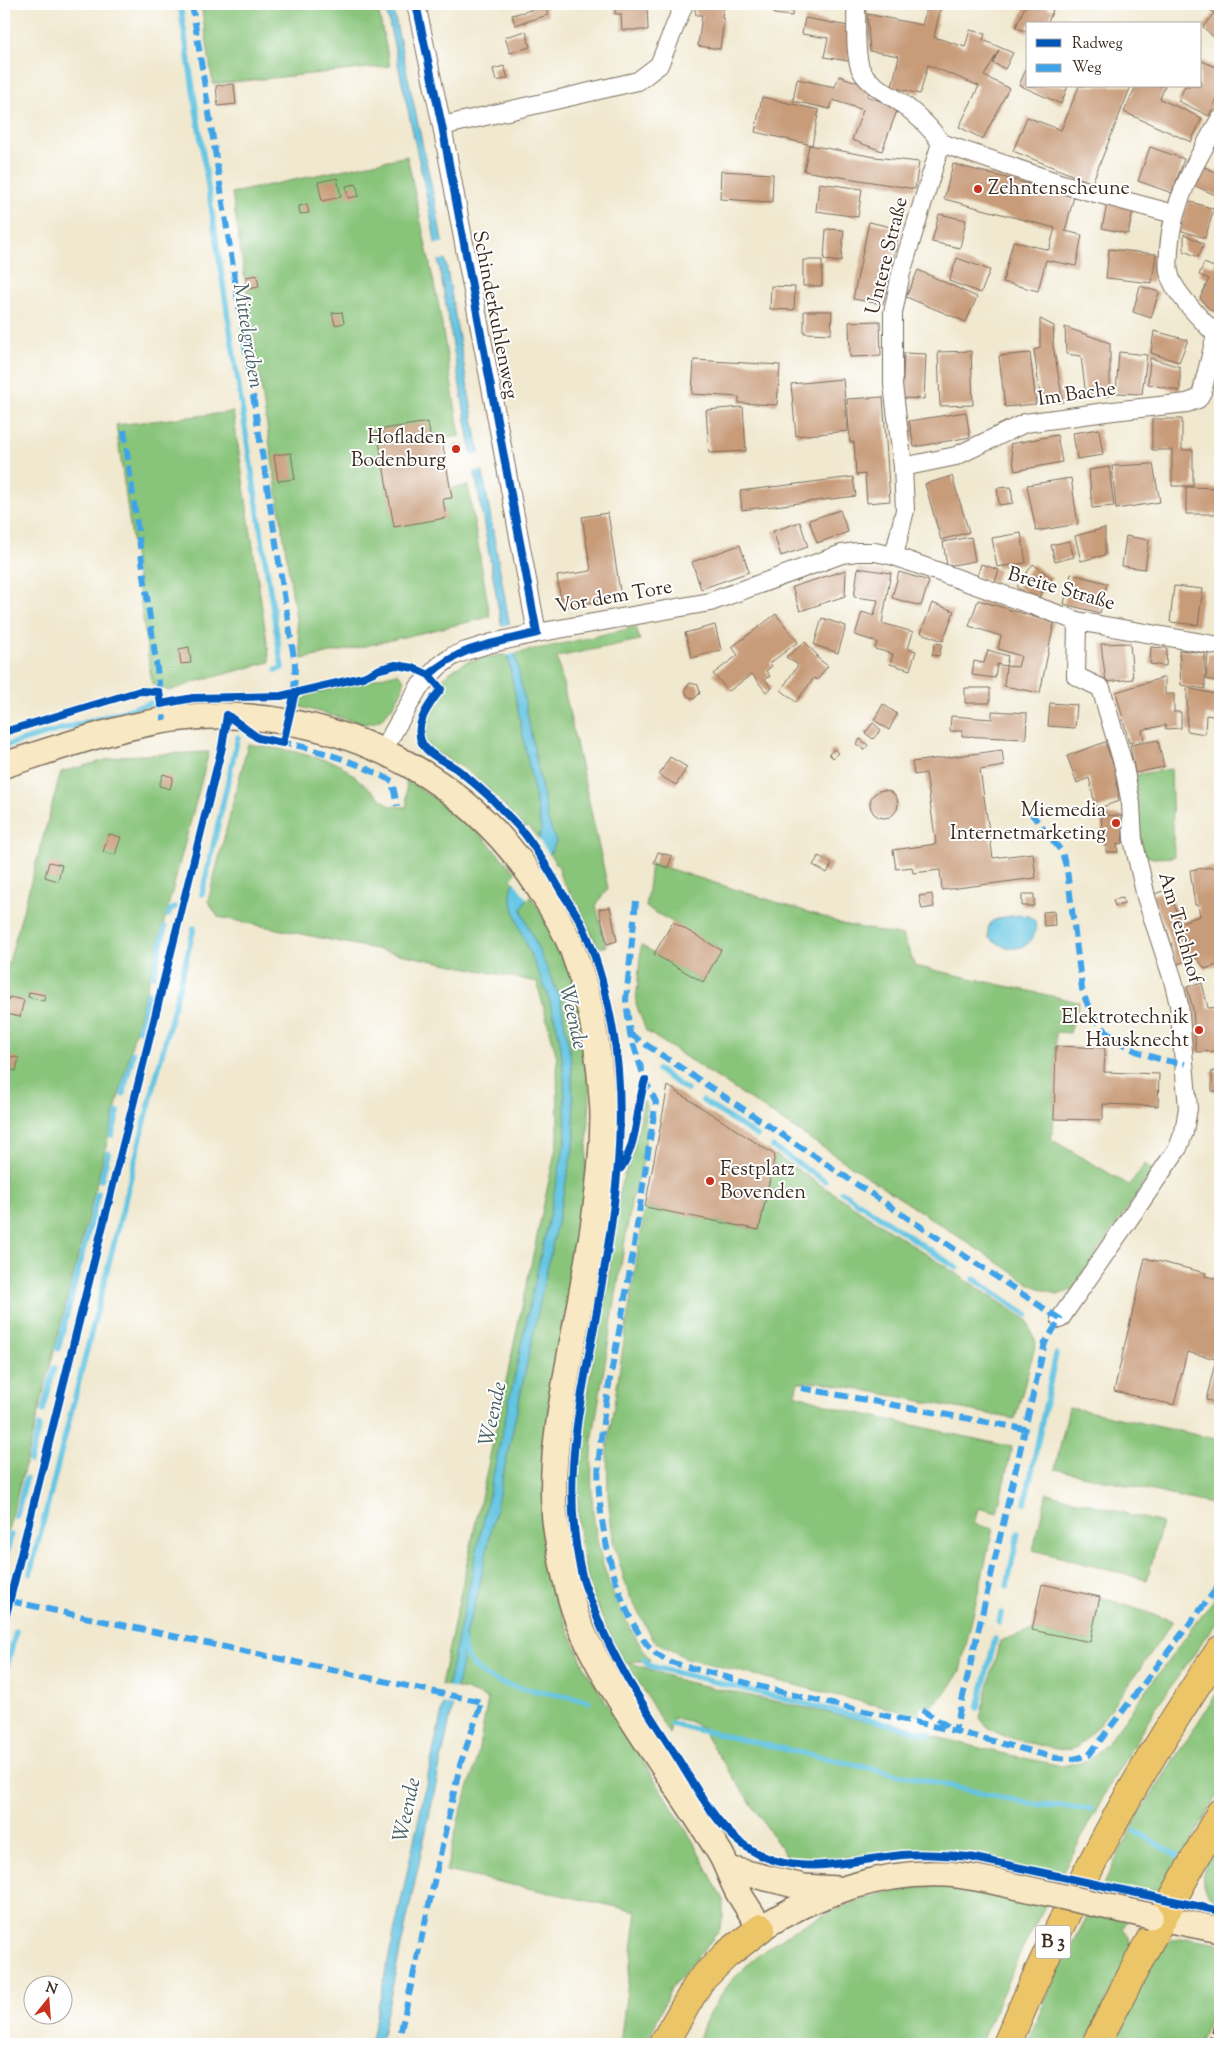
<svg xmlns="http://www.w3.org/2000/svg" width="1224" height="2048" viewBox="0 0 1224 2048" font-family="'Sorts Mill Goudy',serif">
<style>
.green{fill:#88c47a;stroke:#62774c}
.water{fill:#64c5e2;stroke:#507880}
.pier{fill:#f0e8cf}
.lines{fill:none;stroke-linecap:round;stroke-linejoin:round}
.stream{stroke:#64c5e2;stroke-width:5.5}
.building{fill:#c89b79}
.street-casing{stroke:#7a6c5c;stroke-width:20}
.secondary-casing{stroke:#7a6c5c;stroke-width:28}
.highway-casing{stroke:#7a6c5c;stroke-width:30}
.street{stroke:#fff;stroke-width:18}
.secondary{stroke:#f8e8c3;stroke-width:25}
.highway{stroke:#edc569;stroke-width:28}
.rail{stroke:#3b2a1e;stroke-width:4;stroke-dasharray:8 4;stroke-linecap:butt}
.secondary-bridge-casing{stroke:#7a6c5c;stroke-width:28;stroke-linecap:butt}
.secondary-bridge{stroke:#f8e8c3;stroke-width:25}
.quiet{stroke:#3fa3ea;stroke-width:6;stroke-dasharray:12 6;stroke-linecap:butt}
.cycleway-casing{stroke:#fff;stroke-width:11}
.cycleway{stroke:#0057b8;stroke-width:8}
.poi-dot{fill:#c8321e;stroke:#fff;stroke-width:2}
.labels{text-anchor:middle;dominant-baseline:central;stroke-width:4;stroke-linejoin:round;paint-order:stroke}
.shield{fill:#fff;stroke:#766a62;stroke-width:1}
.shield-label{font-size:19px;font-weight:bold;fill:#3b2a1e}
.poi-label{font-size:20px;fill:#3b2a1e;stroke:#fff;text-anchor:end}
.street-label{font-size:20px;fill:#3b2a1e;stroke:#fff}
.water-label{font-size:21px;font-style:italic;fill:#496063;stroke:#fff}
</style>
<rect width="100%" height="100%" fill="#fff"/>
<filter id="ink" filterUnits="userSpaceOnUse"><feTurbulence type="fractalNoise" baseFrequency=".02" numOctaves="2"/><feDisplacementMap in="SourceGraphic" scale="10" xChannelSelector="R" yChannelSelector="G"/><feConvolveMatrix kernelMatrix="1 2 1 2 8 2 1 2 1" color-interpolation-filters="sRGB"/></filter>
<filter id="wash" filterUnits="userSpaceOnUse"><feTurbulence type="fractalNoise" baseFrequency=".0096" numOctaves="4" result="noise"/><feDisplacementMap in="SourceGraphic" scale="20" xChannelSelector="R" yChannelSelector="G"/><feGaussianBlur stdDeviation="1.12" result="paint"/><feColorMatrix in="noise" values="0 0 0 0 0 0 0 0 0 0 0 0 0 0 0 0 0 1.4 0 .05"/><feComposite in="paint" operator="in"/></filter>
<g filter="url(#wash)">
<rect width="100%" height="100%" fill="#f0e8cf"/>
<path class="green" d="M201,4H377L390,66L213,84Z
M407,156L439,307L460,436L380,451L391,508L452,498L450,488L468,486L490,617L365,646L302,659L232,193Z
M233,412L270,662L195,682L169,691L152,684L116,425Z
M636,627L640,640L557,657L608,888L596,905L606,947H598L579,908L560,876L559,867L529,827L525,828C505,807 486,784 462,767C450,759 423,750 423,733C423,718 436,700 445,689L439,682C447,673 457,667 467,662C483,656 509,655 527,651C564,644 600,635 636,627Z
M397,673C401,676 404,678 404,683C403,693 388,715 380,720C375,723 369,723 364,724L297,706L300,699L314,693Z
M248,744L292,751L340,764L390,806L407,807L406,780L456,813L478,832L516,873L546,921L572,978L585,1035L590,1096L584,1205L546,1430L553,1577L562,1615L585,1668L694,1843L723,1900V1918L719,1931L670,1990L647,2044H620L637,1911L446,1871L460,1814L476,1764L488,1699L466,1690L441,1685L558,1138L557,1058L537,982L218,917L208,901Z
M209,752L140,1013L4,1547V973H6L61,772L121,756Z
M1171,769L1174,857L1153,858L1144,855L1141,844L1134,775Z
M651,863L827,918L842,924L903,936L915,966L1079,1002L1070,1033L1056,1032L1054,1118L1051,1139L1129,1185L1145,1164L1153,1170L1072,1290L1057,1295L1032,1285L646,1031L636,1004L641,945L703,982L721,950L646,907Z
M643,1101L646,1102L645,1155L632,1198L593,1436C587,1527 599,1584 650,1660L629,1662L682,1681L925,1734L1000,1753L1062,1766L1089,1760L1107,1743L1220,1591V1618L1154,1710L1104,1795L1021,1951L980,2044H698C719,1953 844,1892 930,1886C952,1885 973,1890 994,1895L1012,1863L969,1852L933,1850L797,1861L785,1854L706,1737L703,1728L689,1721L673,1718L669,1734L627,1662L625,1664C608,1632 591,1599 584,1563C566,1472 589,1383 606,1294C612,1259 613,1223 620,1189C622,1178 628,1168 631,1157C637,1139 640,1120 643,1101Z
M775,1155L1027,1320L1036,1343L1015,1419L822,1382H798L795,1394L844,1410L1012,1447L997,1513L978,1508L974,1524L993,1529L960,1671L949,1689L932,1706L920,1705L919,1716L686,1658L654,1641L629,1595L613,1541L608,1496L607,1450L645,1207L759,1230Z
M1069,1407L1220,1440V1506L1055,1469Z
M1047,1493L1162,1523L1147,1580L1033,1550Z
M1100,1597L1173,1621C1158,1642 1092,1741 1075,1748C1062,1753 1039,1745 1026,1742C1007,1737 991,1734 980,1718L1000,1641L1032,1630L1090,1642Z
M1220,1688V1790L1173,1876C1163,1887 1157,1892 1142,1892L1123,1928L1128,1935L1131,1945L1125,1962L1084,2044H1026L1053,1983L1139,1814Z
M1220,1833V1904C1188,1888 1208,1855 1220,1833Z
M1189,1938L1220,1943V1998L1198,2044H1110L1161,1947L1172,1940Z"/>
<path class="water" d="M385,4H392L436,207L508,616L548,820L556,842L522,908L523,914L560,998L571,1059L575,1139L477,1597L465,1635L461,1668L380,2044H370L566,1138C565,1109 565,1079 561,1050C560,1035 555,1020 551,1006C542,973 508,916 511,887L539,838L541,829L500,617L429,207Z
M1019,915L1028,916L1035,921C1038,934 1030,947 1016,948C1007,949 997,944 989,938L988,928L992,921L1004,917Z"/>
<path class="pier" d="M445,242L448,258L435,261L433,245Z
M482,453L485,470L473,472L470,455Z
M512,624L518,653L505,656L499,626Z
M537,837L551,857L528,900L512,879Z
M445,1686L459,1689L455,1706L442,1703Z"/>
<g class="lines">
<path class="stream" d="M180,4L282,668L276,670
M4,746L152,703
M202,894L238,737
M168,915L170,910L175,907
M153,976L165,927
M139,1030L148,993
M658,1070L687,1090
M123,1094L133,1053
M703,1101L757,1136
M112,1135L118,1112
M773,1147L825,1181
M101,1180L108,1153
M842,1192L957,1268
M974,1279L1027,1315
M58,1349L98,1193
M43,1411L54,1368
M30,1461L39,1426
M1025,1503L1056,1354
M16,1517L26,1479
M4,1566L11,1535
M30,1574L194,928
M1007,1587L1018,1533
M999,1623L1001,1613
M462,1641C464,1647 465,1654 468,1659C487,1688 526,1688 555,1694C567,1696 578,1699 589,1702
M644,1659L648,1665L654,1667L929,1734
M4,1678L16,1631
M978,1708L995,1639
M672,1724L1031,1804L1091,1809
M1135,1831L1182,1858"/>
</g>
<g id="blocks">
<path class="building" d="M530,4H545L548,15L515,25L512,15L531,10Z
M621,4H647L648,30H622L621,14H615V5H621Z
M694,4H724L722,18L724,19L720,49L698,46L702,15H696Z
M775,4H794L792,16L774,14Z
M928,4L941,6L934,37L965,47L970,30L985,34L983,40L1013,53L1005,69L993,63L999,50L984,76L1009,88L983,139L959,127L979,86L928,65L920,94L892,87L899,56L870,51L867,14L922,25Z
M1026,4H1040L1053,10L1047,24H1028V33L1016,27Z
M1203,4H1220V43L1203,27L1214,13Z
M805,18L854,27L848,61L824,57L828,38L802,34Z
M526,31L530,47L510,53L505,37Z
M1200,60L1220,69V91L1209,116L1178,101L1185,86H1200Z
M1028,65V86H1068L1061,104L1019,85Z
M504,66L508,78L496,81L493,69Z
M839,76L871,87L867,96L898,108L882,151L852,140L863,110L833,100L830,109L793,101L797,79L835,87Z
M234,84L236,104L218,106L216,86Z
M1079,86H1131L1092,183L1013,151L1027,117L1061,130Z
M1136,86H1165L1160,99L1202,118L1191,142L1124,112Z
M762,97L819,110L812,145L755,132Z
M809,145L875,157L919,162L915,189L804,171Z
M1150,147L1184,159L1172,193L1138,181Z
M953,164L1074,196L1065,231L1082,235L1076,266L1046,260L1038,291L1003,282L1013,241L1049,250L1055,228L944,199Z
M1202,166L1220,174V197L1193,185Z
M721,171L773,174L772,202L720,199Z
M337,178L341,197L322,201L318,182Z
M819,183L862,189L858,217L816,211Z
M356,184L359,196L348,198L346,186Z
M1108,200L1134,206L1128,234L1102,228Z
M1188,201L1214,209L1205,238L1179,230Z
M307,204L309,213L300,214L299,206Z
M939,214L966,220L960,248L932,242Z
M869,222L900,229L883,304L853,299Z
M826,229L844,230L841,262L824,260Z
M1184,234L1204,244L1198,257L1184,251Z
M1109,249L1156,254L1152,283L1106,278Z
M1220,253V315L1209,309L1200,298L1209,279L1199,275L1204,263L1214,267Z
M957,258L990,270L981,293L949,281Z
M803,260H822V286H803Z
M918,270L977,297L966,322L906,297Z
M257,275L259,287L248,289L246,277Z
M771,286L795,287L794,310L770,309Z
M1140,286L1159,292L1151,318L1133,312Z
M804,311H832L831,334L804,333Z
M342,312L344,323L335,325L332,313Z
M1040,319L1054,326L1053,345L1063,402L1041,403L1034,350L1040,348Z
M880,321L881,356L850,357L849,322Z
M1065,327L1110,343V396H1086L1081,356L1066,354Z
M1154,331L1188,340L1179,362L1151,353Z
M971,351L973,405L940,406L938,352Z
M1119,352L1147,355L1142,394L1116,393Z
M904,353L926,354L924,399L902,398Z
M1030,353L1036,404L1005,407L999,356Z
M1150,358L1180,367V391L1148,384Z
M694,360L780,365L777,405L739,403V397L692,394Z
M843,379L848,431L796,436L791,384Z
M883,397L890,501L867,503L865,474L856,475L854,442H850L847,399Z
M743,407L746,451L709,453L706,410Z
M966,412L970,437L914,447L909,421Z
M1219,415H1220V437H1218Z
M1152,419H1182V450H1193V486H1172V450H1152Z
M428,422L431,442L442,440L452,498L443,499L446,518L394,527L377,430Z
M1099,429L1103,455L1077,459L1073,433Z
M1057,435L1062,462L1015,471L1010,444Z
M454,444L461,446L458,454L452,451Z
M291,453L295,479L278,481L274,455Z
M1153,464L1160,502L1116,509L1112,466Z
M1109,467L1114,506L1092,508L1089,470Z
M952,476L969,532L941,540L925,484Z
M853,477L856,496L742,510L740,491Z
M1071,478L1078,524L1036,531L1027,485Z
M1011,487L1013,503L999,505L997,488Z
M1186,487L1220,488V514H1186Z
M840,510L848,532L817,543L809,520Z
M608,513L621,598L562,607L557,576L591,571L582,517Z
M800,522L808,547L781,556L773,531Z
M1105,528V555L1081,561L1075,536Z
M1021,533L1026,563L997,567L992,538Z
M1126,536L1149,540L1145,569L1122,566Z
M971,537L975,561L947,566L943,542Z
M1069,541L1074,557L1055,562L1051,545Z
M740,545L749,572L701,589L692,562Z
M981,564L999,570L995,582L977,577Z
M1033,564L1052,578L1037,600L1017,587Z
M858,568L891,573L882,623L913,632L908,649L916,651L910,670L890,664L893,654L875,649L877,642L855,635L862,612L874,616L878,600L854,597Z
M846,570L845,596L800,611L792,587Z
M899,572L929,581L921,606L892,598Z
M1071,574L1107,583L1100,613L1064,604Z
M1174,586L1203,589L1198,625L1170,622Z
M978,600L1054,623L1040,693L1004,686L1006,666L1018,667L1021,656L998,649L1001,636L969,626Z
M932,603L954,611L943,641L921,633Z
M776,614L798,642L770,663L772,666L766,671L770,676L765,679L772,688L766,692L752,674L729,691L713,674L738,655L732,647Z
M822,618L846,626L838,653L814,645Z
M715,625L721,650L692,658L685,633Z
M805,642L818,656L816,657L828,666L817,680L814,678L796,702L781,690L798,665L786,657Z
M935,643L942,644L939,656L932,655Z
M1130,643L1133,679L1106,682L1101,644Z
M189,647L191,663L181,664L179,649Z
M1151,647L1167,648L1166,666L1150,664Z
M988,650L1008,656L1006,666L997,664L995,678L972,675L974,661L984,663Z
M1179,650L1205,653V689L1181,685Z
M1208,653L1220,655V682L1206,679Z
M1165,677V694H1174V712H1181V728L1166,729V725L1142,730L1144,740L1129,743L1116,692Z
M690,683L698,685L700,693L694,699L687,696L685,689Z
M965,688H990V703H965Z
M1187,688L1220,695V717L1206,715L1205,734L1187,731Z
M1050,703L1077,705L1075,728L1048,726Z
M883,704L897,714L889,730L874,720Z
M992,711L1027,713L1026,739L962,736V731H950L951,716L992,719Z
M873,723L881,730L873,739L865,733Z
M860,739L868,745L864,750L856,744Z
M1158,740L1164,767L1135,773L1130,745Z
M1105,742L1115,769L1119,801L1096,809L1089,778L1077,783L1067,756Z
M834,749L838,753L833,758L829,754Z
M1002,750L1004,766L980,770L993,858L1033,853L1036,878L942,890L940,870L913,873L912,867L896,869L893,850L936,844L926,773L914,775L912,762Z
M670,757L687,767L676,785L659,775Z
M163,774L173,777L170,789L159,786Z
M870 804a14 14 0 1 1 28 0a14 14 0 1 1-28 0Z
M1121,815L1123,843L1117,844L1118,852H1106V845H1103L1101,816Z
M109,834L121,837L115,855L103,852Z
M658,852L672,856L668,868L654,863Z
M819,856L832,864L827,873L813,865Z
M49,862L62,865L58,881L45,877Z
M1220,866V964L1205,969L1197,958L1177,964L1166,927L1152,895L1168,889L1181,922L1200,916L1198,905H1195L1190,870Z
M932,894L934,907L922,909L919,896Z
M1022,894H1034V906H1022Z
M1123,898L1124,904L1115,906L1113,900Z
M610,907L617,941L607,944L599,909Z
M1054,911L1055,925L1044,926L1043,912Z
M673,922L721,950L703,982L654,954Z
M1202,983L1208,1008L1220,1007V1051L1196,1052L1193,1009L1187,987Z
M29,992L45,995L44,1001L28,997Z
M9,997L24,1000L20,1017L6,1014Z
M1056,1046L1105,1048L1104,1072L1159,1074L1158,1106L1103,1104V1120L1054,1119Z
M4,1055L19,1058L16,1071L4,1068Z
M1212,1071L1220,1072V1091H1212Z
M668,1086L775,1155L759,1230L645,1207Z
M1145,1258L1206,1273L1205,1276L1220,1279V1403L1206,1400L1216,1359L1187,1352L1174,1405L1114,1391Z
M1042,1584L1100,1597L1090,1642L1032,1630Z"/>
</g>
</g>
<g filter="url(#ink)">
<use href="#blocks" fill-opacity="0" stroke="#7a6c5c" stroke-width="1"/>
<g class="lines">
<g class="street-casing">
<path id="street" d="M416,4L442,126L537,633
M856,4C857,22 854,54 861,70C869,85 887,93 900,102C916,114 930,126 941,143
M442,126L638,81L659,65L684,4
M941,143L1062,184L1174,214
M1216,335C1204,322 1174,293 1170,276C1167,268 1169,257 1169,249C1172,201 1197,159 1220,119
M903,467L956,456L1025,423L1113,411L1187,403L1198,399L1202,392L1216,335L1220,337
M894,556L905,510L903,467L893,385V313L901,273L941,143
M383,750L419,687L439,666L453,656L466,651L492,643L537,633L710,602L842,554L857,552H875L894,556L1077,621L1220,646
M1060,1319L1178,1148L1184,1132L1188,1108L1179,1005L1173,980L1146,897L1133,839L1131,804L1124,767L1101,688L1076,676L1077,621"/>
</g>
<g class="secondary-casing">
<path id="secondary" d="M4,765C76,742 153,713 230,716C360,720 476,784 544,896C556,915 568,935 575,957C589,994 596,1035 600,1074C601,1088 603,1103 603,1117C602,1203 582,1288 567,1372C558,1425 548,1481 557,1535C562,1563 567,1591 577,1618C586,1642 599,1665 612,1687C646,1744 685,1797 720,1853C727,1865 731,1879 738,1892C745,1904 753,1916 761,1928C815,1894 881,1871 945,1874C964,1875 982,1879 1001,1883
M738,1871L803,1887L837,1889
M1150,1916L1220,1930"/>
</g>
<g class="highway-casing">
<path id="highway" d="M663,2044L700,1981L726,1955L761,1928
M1007,2044C1065,1906 1135,1773 1220,1650
M1096,2044L1143,1953L1220,1813"/>
</g>
<use href="#street" class="street"/>
<use href="#secondary" class="secondary"/>
<use href="#highway" class="highway"/>
<path class="rail" d="M1208,2044L1220,2019"/>
<g class="secondary-bridge-casing">
<path id="secondary-bridge" d="M1001,1883L1150,1916"/>
</g>
<use href="#secondary-bridge" class="secondary-bridge"/>
<path class="quiet" d="M192,4L295,665L294,696
M124,430L164,720
M279,742C319,749 356,762 392,781L397,806
M1030,812L1062,852L1067,870L1082,989C1096,1039 1137,1057 1185,1064
M636,901L626,1000L630,1034L645,1080L656,1102C645,1167 637,1233 625,1298C616,1352 603,1405 599,1459C594,1509 617,1633 664,1659C675,1665 705,1671 719,1675C796,1698 876,1713 955,1731
M630,1034L1060,1319L1045,1343L955,1731L1056,1758L1074,1759L1089,1755L1220,1584
M801,1388L1025,1429
M10,1601L482,1702L460,1765L398,2044
M922,1710L949,1727"/>
<g class="cycleway-casing">
<path id="cycleway" d="M416,4L442,126L537,633C497,643 461,645 429,675
M227,715L258,738L283,743L295,692
M4,732L140,691L159,692L161,704L193,698L281,696L363,677L380,669L396,665L414,668L429,675L441,689C430,703 413,725 422,743C429,756 447,762 458,770C470,779 482,790 493,800C503,811 515,822 524,833C538,851 550,872 561,891C568,902 576,912 581,923C596,953 606,993 612,1025C631,1126 612,1228 594,1327C578,1414 561,1487 582,1576C585,1588 591,1600 595,1612C615,1663 643,1705 673,1751C700,1793 723,1844 773,1860C814,1873 860,1859 902,1855C925,1853 947,1855 970,1857L1220,1911
M621,1168C638,1143 636,1108 645,1080
M4,1623L222,747L227,715"/>
</g>
<use href="#cycleway" class="cycleway"/>
</g>
</g>
<g class="poi-dot">
<circle cx="978" cy="189" r="5"/>
<circle cx="456" cy="449" r="5"/>
<circle cx="1116" cy="823" r="5"/>
<circle cx="1199" cy="1030" r="5"/>
<circle cx="710" cy="1181" r="5"/>
</g>
<g class="labels">
<rect class="shield" x="1035.5" y="1925.5" width="35" height="33" rx="4"/>
<g class="shield-label">
<text x="1053" y="1942">B 3</text>
</g>
<g class="poi-label">
<text x="988" y="189" text-anchor="start">Zehntenscheune</text>
<text x="446" y="438">Hofladen<tspan x="446" dy="23">Bodenburg</tspan></text>
<text x="1106" y="811">Miemedia<tspan x="1106" dy="23">Internetmarketing</tspan></text>
<text x="1189" y="1018">Elektrotechnik<tspan x="1189" dy="23">Hausknecht</tspan></text>
<text x="720" y="1170" text-anchor="start">Festplatz<tspan x="720" dy="23">Bovenden</tspan></text>
</g>
<g class="street-label">
<text transform="translate(888 256) rotate(-76)">Untere Straße</text>
<text transform="translate(494 315) rotate(79)">Schinderkuhlenweg</text>
<text transform="translate(1077 395) rotate(-8)">Im Bache</text>
<text transform="translate(1061 590) rotate(16)">Breite Straße</text>
<text transform="translate(614 598) rotate(-10)">Vor dem Tore</text>
<text transform="translate(1179 928) rotate(74)">Am Teichhof</text>
</g>
<g class="water-label">
<text transform="translate(247 336) rotate(81)">Mittelgraben</text>
<text transform="translate(572 1017) rotate(77)">Weende</text>
<text transform="translate(494 1414) rotate(-78)">Weende</text>
<text transform="translate(408 1810) rotate(-78)">Weende</text>
</g>
</g>
<rect width="1224" height="2048" fill="none" stroke="#fff" stroke-width="20"/>
<rect x="1026" y="22" width="175" height="65" fill="#ffffff" stroke="#b1aaa5"/>
<rect x="1036" y="39" width="25" height="8" fill="#0057b8" stroke="#b1aaa5"/>
<text x="1072" y="48" font-size="15" fill="#3b2a1e">Radweg</text>
<rect x="1036" y="64" width="25" height="8" fill="#3fa3ea" stroke="#b1aaa5"/>
<text x="1072" y="72" font-size="15" fill="#3b2a1e">Weg</text>
<g transform="translate(48 2000) rotate(17)"><circle r="24" fill="#ffffff" stroke="#b1aaa5"/>
<path d="M0-4L9 19L0 12L-9 19Z" fill="#c8321e"/>
<text y="-8" font-size="14" font-weight="bold" text-anchor="middle" fill="#3b2a1e">N</text>
</g>
</svg>
